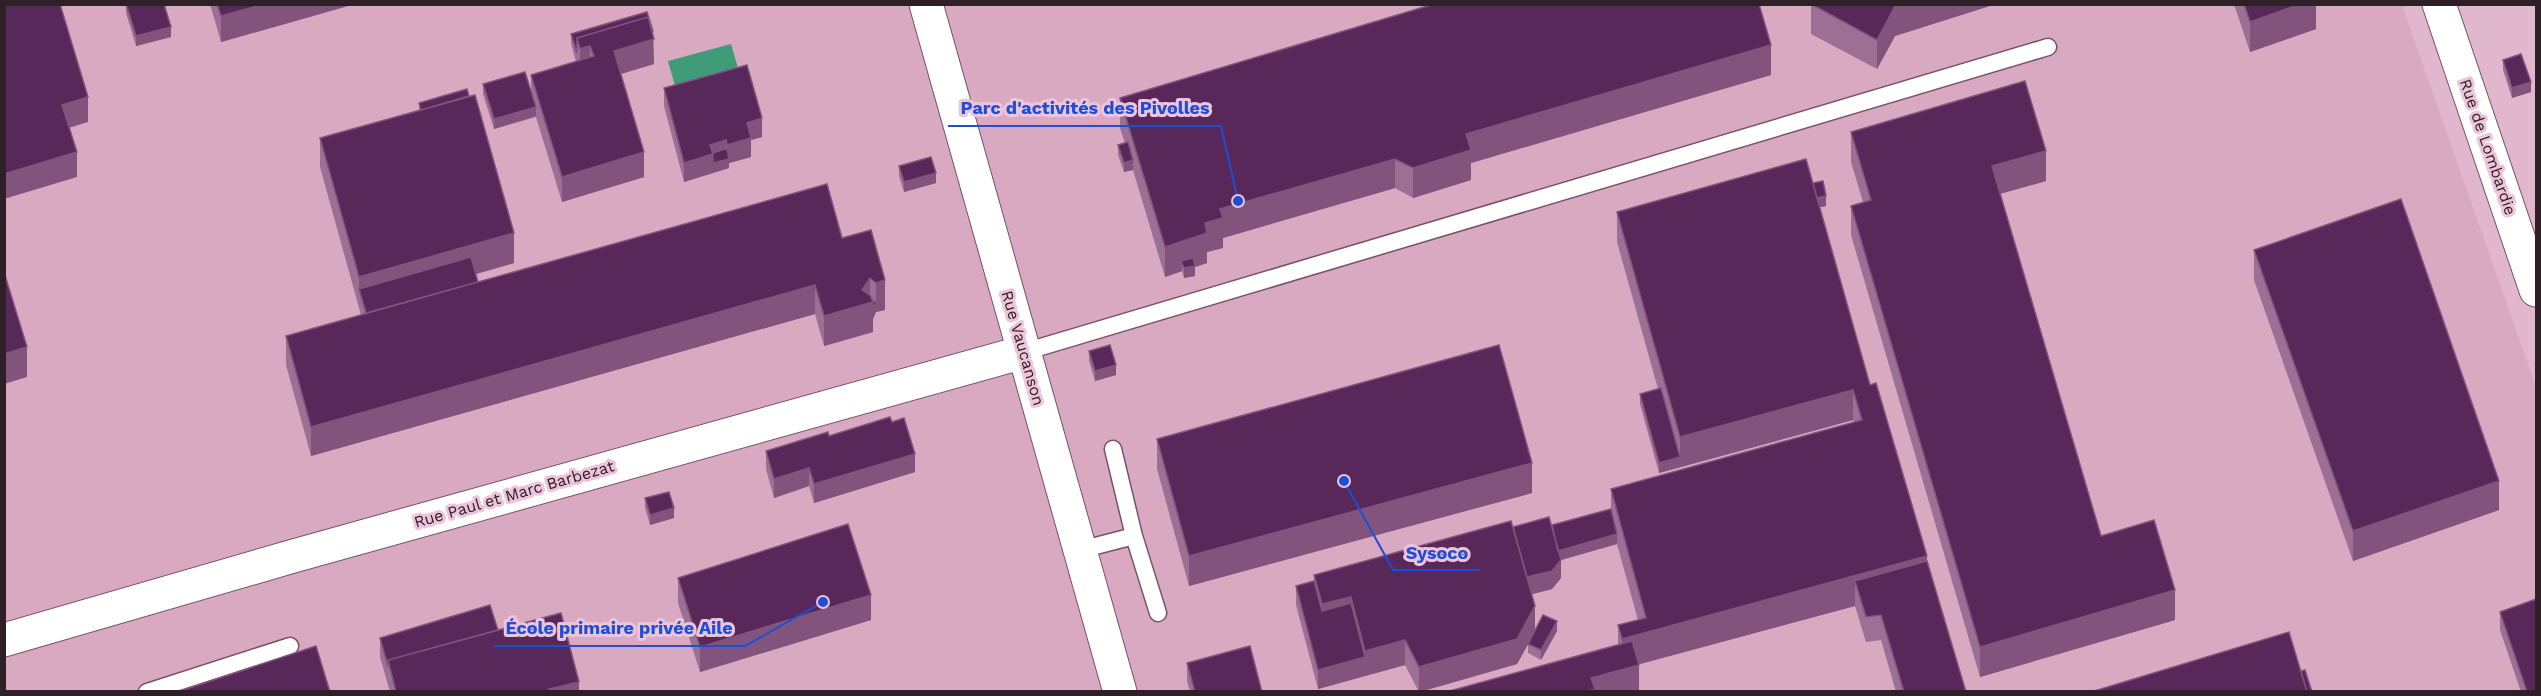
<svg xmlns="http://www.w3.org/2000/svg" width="2541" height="696" viewBox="0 0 2541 696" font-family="'Work Sans',sans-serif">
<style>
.built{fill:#d9a9c2}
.water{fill:#409b79}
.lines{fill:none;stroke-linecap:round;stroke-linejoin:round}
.lane-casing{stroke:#775367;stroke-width:19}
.street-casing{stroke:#775367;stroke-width:35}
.lane{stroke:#fff;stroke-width:16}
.street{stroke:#fff;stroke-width:33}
.wall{fill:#9c7094}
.shaded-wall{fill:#82537d}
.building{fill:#59285b;stroke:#82537d;stroke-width:1.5}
.labels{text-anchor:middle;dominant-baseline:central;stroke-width:6;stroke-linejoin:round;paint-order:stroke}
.street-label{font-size:16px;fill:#2f2028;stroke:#edc4d9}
.leader{fill:none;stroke:#1d4ed8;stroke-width:2}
.callout-dot{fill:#1d4ed8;stroke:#edc4d9;stroke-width:2}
.callout-label{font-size:18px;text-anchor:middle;font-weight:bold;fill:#1d4ed8;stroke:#edc4d9;stroke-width:6;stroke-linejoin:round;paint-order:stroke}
</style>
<rect width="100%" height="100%" fill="#e0b7cc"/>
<path class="built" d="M4,5H2402L2536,387V691H5Z"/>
<path class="water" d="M731,44L738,68L675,86L668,61Z"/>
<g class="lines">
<g class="lane-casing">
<path id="lane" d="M1024,352L2048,47
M1113,449L1134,536
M1080,550L1134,536L1158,613
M147,692L290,646"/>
</g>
<g class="street-casing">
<path id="street" d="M926,4L1120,692
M2439,4L2536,290
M4,640L290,557L1024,352"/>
</g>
<use href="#lane" class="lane"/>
<use href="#street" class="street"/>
</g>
<path class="wall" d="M126,4L171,37L136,46L126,13Z
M210,4H355L221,42Z
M1811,4H1996L1895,36L1877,69L1811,34Z
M2234,4H2316V29L2250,52Z
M571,34L653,37L654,64L621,74L644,177L562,202L536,117L494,129L483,94V84L531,90V75L576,62L571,43Z
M2503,60L2531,92L2512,98L2503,70Z
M1771,75L1471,163V180L1413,198L1395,188L1223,238V248L1207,252V263L1195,267V276L1184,278L1182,271L1165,277L1133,170L1124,172L1118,155V145L1125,143L1120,128V98Z
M664,88L762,137L751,140V157L729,163V168L684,182L664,106Z
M419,103L514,263L476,274L478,282L842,238L871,230L885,310L876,312L873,319V332L824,346L815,314L311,456L286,365V336L361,315L320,167V138L419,110Z
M1851,132L2046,181L2000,194L2101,536L2175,620L1980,677L1851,235V206L1863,202L1851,162Z
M899,166L936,183L904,192L899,176Z
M1813,183L1826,206L1820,207L1870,385L1927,561L1966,692H1896L1881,640L1866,642L1855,606L1638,664L1639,690L1618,645V625L1638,620L1617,544L1561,560V578L1552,589L1532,594L1535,630L1557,631L1541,660L1528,653V644L1517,664L1420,692H1419L1405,665L1318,689L1296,605V586L1314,581V575L1513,527L1552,525L1611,509V489L1854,422L1853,420L1659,473L1640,404V394L1658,389L1617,242V212Z
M2254,250L2499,510L2353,561L2254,280Z
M1089,351L1116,375L1095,381L1089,361Z
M892,422L915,472L814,503L809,486L774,498L766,469V451L829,436Z
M1157,439L1532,493L1189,586L1157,469Z
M645,498L674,518L650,525L645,508Z
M678,578L871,620L700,672L678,603Z
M2500,612L2536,692H2521L2500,630Z
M498,630L579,692H390L380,657V638Z
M1187,663L1262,692H1190L1187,681Z"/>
<path class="shaded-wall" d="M264,4H355L221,42V16Z
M1900,4H1996L1895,36L1877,69V40L1895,6Z
M2300,4H2316V29L2250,52V22Z
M171,27V37L136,46V36Z
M653,31L654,64L614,76L594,58Z
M1771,45V75L1471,163V180L1413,198V168L1466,134Z
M590,46V71L580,74V49Z
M2531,82V92L2512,98V88Z
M88,97V122L62,130V105Z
M536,107V116L494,129V119Z
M762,118V137L751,140V157L729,163V168L684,182V163L710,145L726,140V158L727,159V145L747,123Z
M2046,151V181L1992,196V166Z
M77,152V177L4,199V174Z
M644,152V177L562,202V177Z
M1395,159V188L1223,238V248L1207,252V263L1195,267V276L1184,278V268L1181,261L1182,271L1165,277V247L1220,209Z
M1133,160V170L1124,172V163Z
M936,173V183L904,192V182Z
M1826,196V206L1816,208V199Z
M514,233V263L364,306L359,289V277Z
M870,278V303L876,302V312L873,319V332L824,346V316L862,290Z
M885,280V310L876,312V283Z
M815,285V314L311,456V427Z
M27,347V377L4,384V354Z
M1116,365V375L1095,381V371Z
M1853,390V420L1659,473V463L1680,457V437Z
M915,454V472L814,503V484Z
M1532,463V493L1189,586V556Z
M809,468V486L774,498V479Z
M2499,481V510L2353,561V531Z
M674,508V518L650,525V515Z
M1617,534V544L1561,560V578L1552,589L1525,596V577L1556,551Z
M1927,556V586L1855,581V606L1622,669V639Z
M2175,590V620L1980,677V647Z
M871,595V620L700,672V647Z
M1351,597V622L1322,629V604Z
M1535,606V632L1517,664L1419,692V667Z
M1557,621V631L1541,660V650Z
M1405,640V665L1318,689V670L1365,657V651Z
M1639,665V690L1634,692H1586L1591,678Z
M579,682V692H549V689Z"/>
<path class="building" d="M4,4H60L88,97L62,105L77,152L4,174Z
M126,4H164L171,27L136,36Z
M217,4H264L221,16Z
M1434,4H1759L1771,45L1466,134L1471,150L1413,168L1395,159L1220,209L1223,218L1205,223L1207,233L1165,247L1120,98Z
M1811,4H1900L1895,6L1877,40Z
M2244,4H2300L2250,22Z
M647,12L653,31L652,32L648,17L577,38V53L571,34Z
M648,17L654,39L614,51L644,152L562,177L531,75L594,56L590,46L580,49L577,38Z
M2521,54L2531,82L2512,88L2503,60Z
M747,65L762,118L747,123L751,138L727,145L726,140L710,145L713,154L684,163L664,88Z
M525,72L536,107L494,119L483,84Z
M2025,81L2046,151L1992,166L2101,536L2154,520L2175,590L1980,647L1851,206L1871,200L1851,132Z
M467,89L469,96L421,110L419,103Z
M475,95L514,233L359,277L320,138Z
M1128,142L1133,160L1124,163L1118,145Z
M727,148L729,159L713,163V153Z
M931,157L936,173L904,182L899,166Z
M1806,159L1870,385L1876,383L1927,556L1622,639L1618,625L1646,618L1611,489L1862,420L1853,390L1680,437L1617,212Z
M1823,181L1826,196L1817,198L1813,183Z
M827,184L842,238L871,230L885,280L876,283L870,278L862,290L870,295L873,302L824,316L815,285L311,427L286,336Z
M2401,199L2499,481L2353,531L2254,250Z
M471,257L478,282L366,313L359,289Z
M1193,258L1195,266L1184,268L1181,261Z
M4,272L27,347L4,354Z
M872,300L876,302L873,309V302Z
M1110,345L1116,365L1095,371L1089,351Z
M1499,345L1532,463L1189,556L1157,439Z
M1661,388L1680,457L1659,463L1640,394Z
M890,417L892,422L904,418L915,454L814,484L809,468L774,479L766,451L828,432L829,436Z
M669,492L674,508L650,515L645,498Z
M1611,509L1617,534L1558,551L1552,525Z
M1549,517L1561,560L1552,571L1527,577L1513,527Z
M1511,521L1535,606L1517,639L1419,667L1405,640L1365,651L1351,597L1322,604L1314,575Z
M848,524L871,595L700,647L678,578Z
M1927,561L1966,692H1904L1881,615L1866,617L1855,581Z
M1314,581L1322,611L1351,603L1365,657L1318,670L1296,586Z
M2536,599V692H2527L2500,612Z
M490,605L498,630L388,660V666L380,638Z
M561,613L579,682L549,689V692H396L388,660Z
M1543,615L1557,621L1541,650L1528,644Z
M2289,632L2307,692H2091Z
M1632,641L1639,665L1591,678L1595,689L1586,692H1446Z
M316,646L330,692H177Z
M1250,646L1262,692H1195L1187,663Z
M2305,670L2312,692H2307L2301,671Z"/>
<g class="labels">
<g class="street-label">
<text transform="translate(2488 147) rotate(71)">Rue de Lombardie</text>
<text transform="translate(1023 348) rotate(74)">Rue Vaucanson</text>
<text transform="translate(514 494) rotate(-16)">Rue Paul et Marc Barbezat</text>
</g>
</g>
<path class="leader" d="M1238 201L1221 126H948M1344 481L1393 570H1480M823 602L745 646H494"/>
<g class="callout-dot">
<circle cx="1238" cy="201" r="6"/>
<circle cx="1344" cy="481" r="6"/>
<circle cx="823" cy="602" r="6"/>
</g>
<g class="callout-label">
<text x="1085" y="114">Parc d'activités des Pivolles</text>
<text x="1437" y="559">Sysoco</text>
<text x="619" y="634">École primaire privée Aile</text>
</g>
<rect width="2541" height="696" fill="none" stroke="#2f2028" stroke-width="12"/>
</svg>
